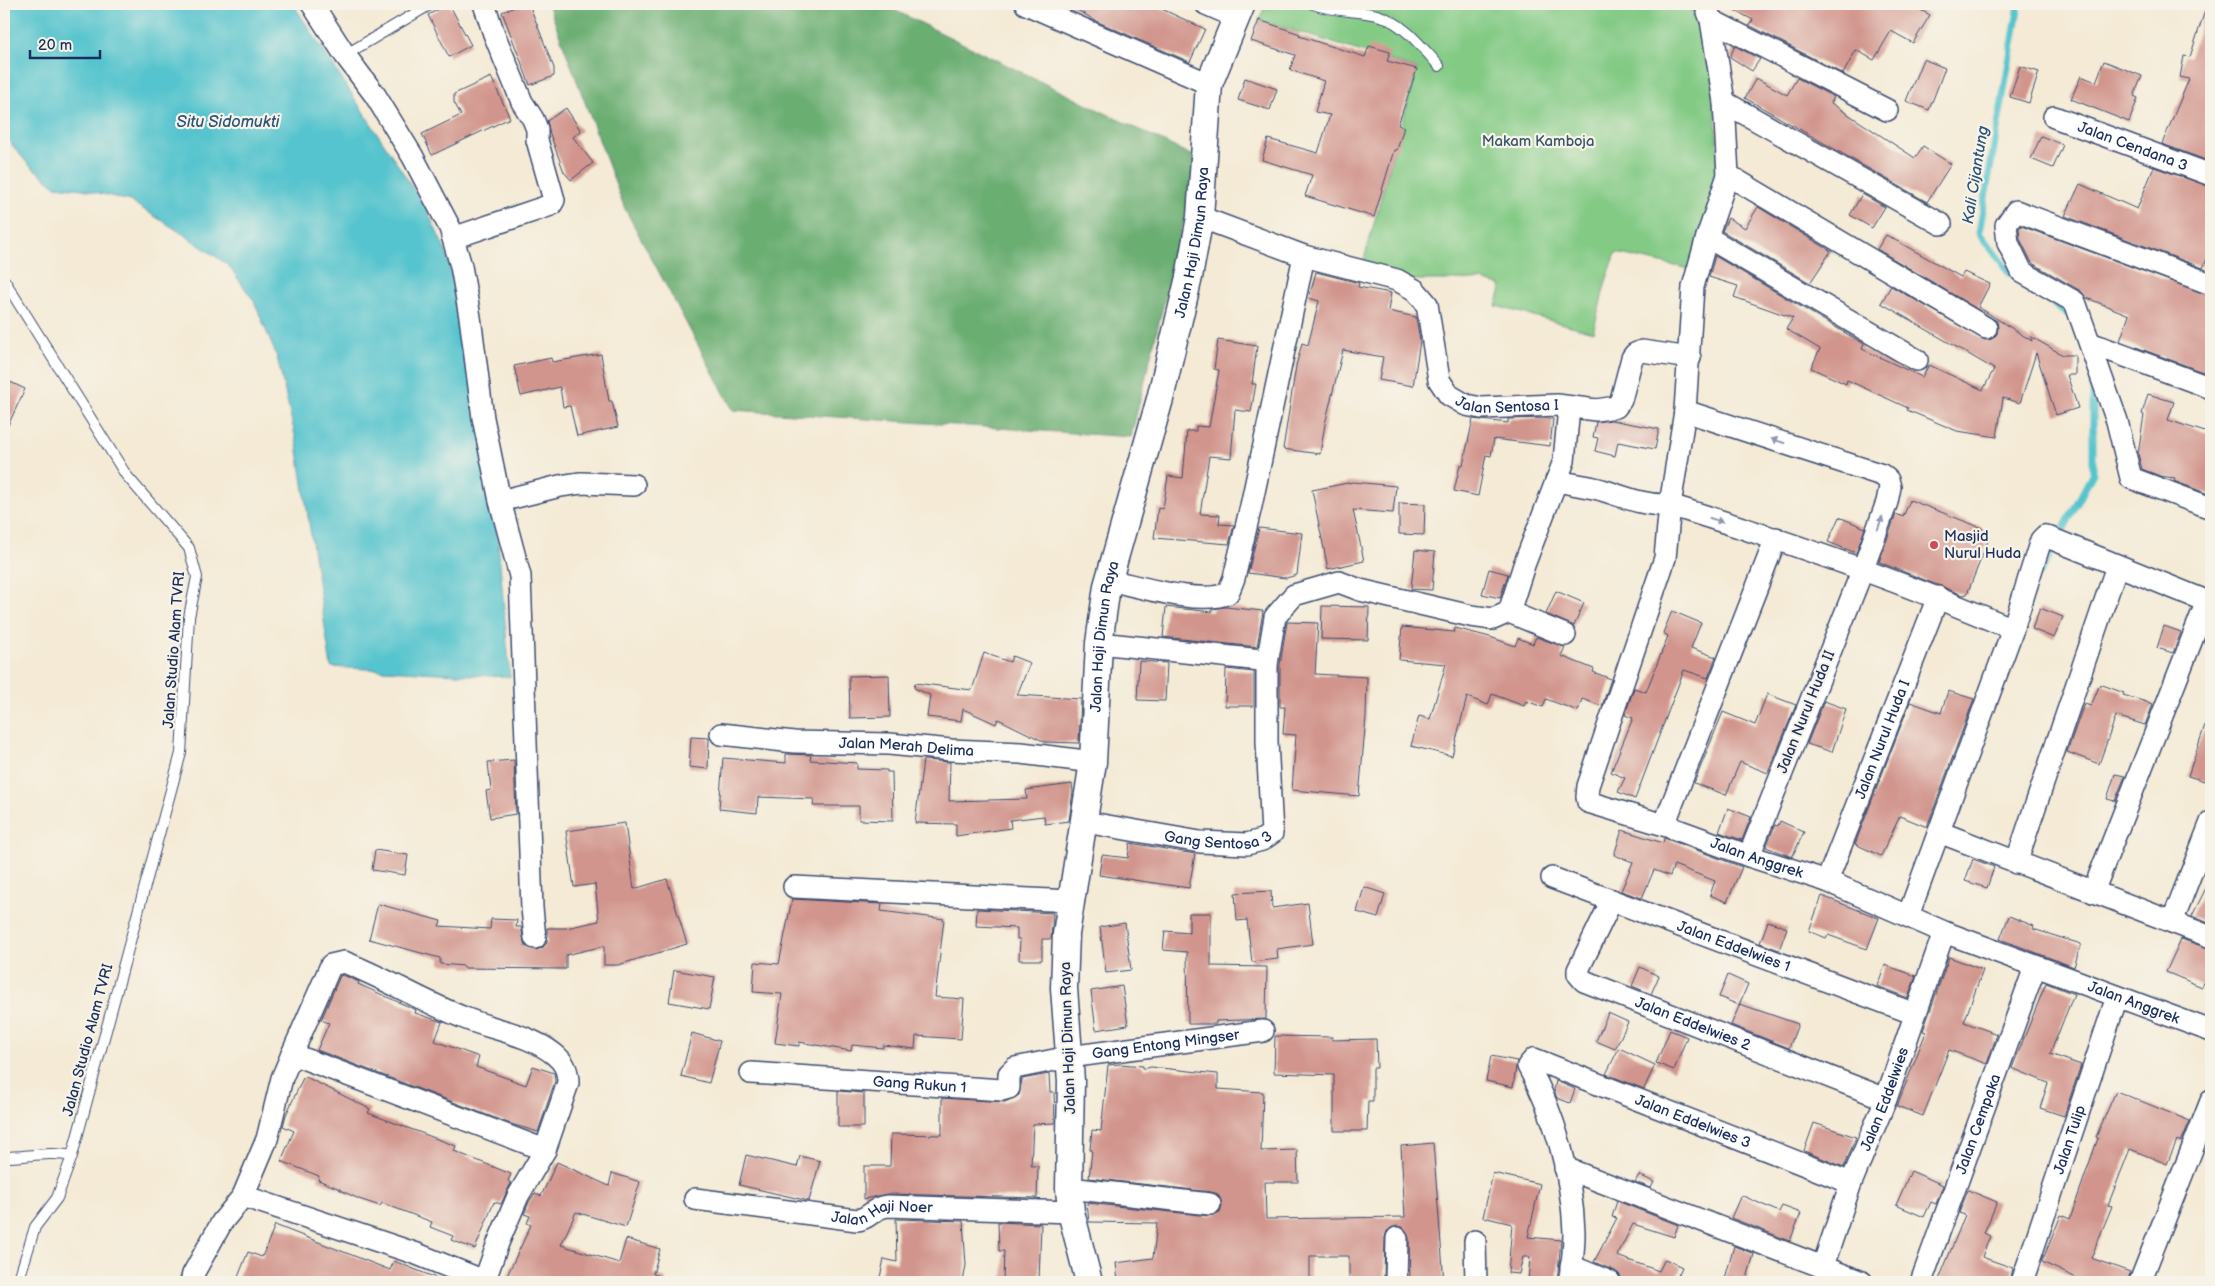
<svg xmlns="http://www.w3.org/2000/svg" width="2215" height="1286" viewBox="0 0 2215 1286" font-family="'Balsamiq Sans',sans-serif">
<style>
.green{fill:#83ca85;stroke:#4f7c72}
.forest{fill:#6aae72;stroke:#426e68}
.water{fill:#57c4ce;stroke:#397a96}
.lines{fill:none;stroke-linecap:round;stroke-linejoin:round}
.stream{stroke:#57c4ce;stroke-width:7}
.building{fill:#d1958d}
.service-casing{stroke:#3c4b70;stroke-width:12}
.minor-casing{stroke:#3c4b70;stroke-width:24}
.tertiary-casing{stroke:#3c4b70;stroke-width:29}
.service{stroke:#fff;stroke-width:10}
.minor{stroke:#fff;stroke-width:21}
.tertiary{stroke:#fff;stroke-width:26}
.oneway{fill:#8d97ae}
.poi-dot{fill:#d1495b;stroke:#f7f3e8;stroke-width:2}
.labels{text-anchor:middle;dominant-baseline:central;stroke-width:4.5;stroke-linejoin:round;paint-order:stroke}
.park-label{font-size:15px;fill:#355668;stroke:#f7f3e8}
.street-label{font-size:15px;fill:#1b2f5e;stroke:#f7f3e8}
.poi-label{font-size:15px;fill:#1b2f5e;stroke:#f7f3e8;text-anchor:start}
.water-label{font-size:16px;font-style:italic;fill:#2a547a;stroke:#f7f3e8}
</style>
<rect width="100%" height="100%" fill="#f7f3e8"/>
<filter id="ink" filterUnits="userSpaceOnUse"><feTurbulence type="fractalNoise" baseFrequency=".02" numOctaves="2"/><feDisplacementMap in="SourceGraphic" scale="10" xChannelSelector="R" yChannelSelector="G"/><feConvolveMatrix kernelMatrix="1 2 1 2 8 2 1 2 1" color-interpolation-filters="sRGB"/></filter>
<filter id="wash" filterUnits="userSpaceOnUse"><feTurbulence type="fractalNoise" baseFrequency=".0096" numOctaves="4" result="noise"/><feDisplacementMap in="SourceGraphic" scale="20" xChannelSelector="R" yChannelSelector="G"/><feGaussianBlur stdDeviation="1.12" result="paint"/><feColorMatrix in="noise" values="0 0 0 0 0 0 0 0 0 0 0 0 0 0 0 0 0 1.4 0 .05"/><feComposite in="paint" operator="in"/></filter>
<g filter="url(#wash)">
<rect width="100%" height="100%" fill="#f4ead5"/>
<path class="green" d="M1266,4H1691L1706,31L1712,67L1720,179L1689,269L1616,253L1606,281L1593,332L1496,306L1502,286L1482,280H1402L1361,270L1417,69L1259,20Z"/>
<path class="forest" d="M548,4H882L1199,159L1131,437L733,410L625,209Z"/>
<path class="water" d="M4,4H293L426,208L446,252L459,308L497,530L510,677L331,667L297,444L277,357L254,301L228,265L180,232L130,201L83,189L55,186L27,163L4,135Z"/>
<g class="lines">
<path class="stream" d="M2019,4L1979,233L2010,273L2019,279
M2040,294L2074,318
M2040,574L2093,473V378"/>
</g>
<g id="blocks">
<path class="building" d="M449,4L471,45L449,57L428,15Z
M522,4H529L554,68V76L530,85L502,12Z
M1067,4H1151L1205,29L1190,62L1096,21Z
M1723,4H1909L1930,15L1913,43L1891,31L1874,60L1856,50L1843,74L1749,25L1753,20Z
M2207,4L2211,5V162L2162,144L2189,79L2180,77L2184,56L2190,57Z
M1259,20L1300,34L1299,36L1365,57L1369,46L1390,52L1387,61L1417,69L1398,125L1404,127L1397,150H1394L1374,217L1305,196L1312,175L1262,160L1268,139L1318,153L1330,115L1315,112L1324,81L1290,70L1295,55L1251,41Z
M1735,46L1760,59L1752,71L1730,57Z
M1923,59L1945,68L1929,110L1906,101Z
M2104,61L2142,76L2134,96L2138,98L2129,122L2071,99L2081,76L2096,82Z
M2020,66L2039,72L2029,103L2010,97Z
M491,77L510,118L432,155L422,134L461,115L454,102V94Z
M1245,78L1277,89L1270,110L1238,100Z
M1756,78L1787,95L1797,78L1834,97L1831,103L1915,158L1923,146L1951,164L1927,202L1745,98Z
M566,108L581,131L573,137L593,163L571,180L564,172L550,134L547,121Z
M2041,136L2063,145L2053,168L2031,159Z
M2154,167L2211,187V250L2203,268L2065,216L2080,184L2137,209Z
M1862,194L1885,207L1872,228L1850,215Z
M1758,207L1831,251L1810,283L1722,231L1728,218L1745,228Z
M2021,226L2211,296V375L2120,341L2129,315L2087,298L2081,291L2032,263L2020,239L2019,228Z
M1886,235L1961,277L1964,272L1990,284L1978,307L2032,341L2030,336L2063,355H2075V375H2067L2078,408L2056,415L2036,353L2020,403L2003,398L1997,437L1957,431L1907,410L1908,408L1847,380L1846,384L1811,368L1820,349L1786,329L1793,318L1734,297L1738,286L1709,277L1715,256L1864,344L1862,349L1922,377L1929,365L1983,390L1994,369L1881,303L1891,286L1985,340L1992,339L1997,334L1998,328L1997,321L1877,249Z
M1316,272L1359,283L1358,287L1391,293L1388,311L1416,317L1420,341L1413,386L1379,380L1383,357L1343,350L1325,424L1320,454L1283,449L1296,366L1302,343L1308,345L1319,301L1309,298Z
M1218,340L1257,346L1252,384H1256L1251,412L1235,410L1231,458L1209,456L1200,514L1220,515L1219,524L1234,525L1229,544L1154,538L1158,508L1163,509L1168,476L1183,478L1187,431H1196V426L1209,427L1219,370L1214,369Z
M601,354L609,401H612L618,427L577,436L570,406L563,407L560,387L521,396L514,366L551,358L552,362Z
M4,379L25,389L4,434Z
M2148,394L2174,402L2168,420L2211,434V495L2174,481L2175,478L2160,476L2142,469L2138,454L2144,415L2142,414Z
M1547,418L1553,419L1550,446L1494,439L1491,456L1486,455L1478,496L1454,491L1460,465H1463L1473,419L1508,423V419Z
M1611,420L1659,429L1655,449L1618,442L1615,456L1595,451L1598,438L1593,437L1596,422Z
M1353,482L1396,486L1393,513L1353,510L1364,561L1328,569L1312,490Z
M1910,500L1982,528L1988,541L1967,594L1963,595L1879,562L1896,514L1903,517Z
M1399,503L1425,504L1424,535L1399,534Z
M1839,517L1865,528L1856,553L1828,542Z
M1259,528L1302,533L1297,575L1286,578L1248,573Z
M1415,550L1435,552L1432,590L1411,589Z
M1489,569L1508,574L1500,598L1482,594Z
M1556,591L1584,603L1574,626L1546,614Z
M1322,606L1369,607L1368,640L1321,639Z
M1166,607L1212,612V609L1226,607L1263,611L1257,647L1163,637Z
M2040,608L2063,617L2054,638L2032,629Z
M1672,611L1701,623L1691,648L1716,657L1708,678L1684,670L1635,799L1618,792L1625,778L1611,772L1633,718L1625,715L1634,688L1646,692L1668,636L1663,633Z
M1287,622L1318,623L1315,674L1367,677L1366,717L1359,796L1292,790L1296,735L1283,734L1285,707H1280V665Z
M2164,626L2181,632L2173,653L2157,648Z
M1402,627L1454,632L1455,628L1490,637L1515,646L1518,638L1533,644L1536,637L1565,647L1561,656L1594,669L1593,672L1611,679L1602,706L1582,699L1578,711L1546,699L1543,707L1526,701L1524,706L1492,694L1488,705L1467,697L1452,756L1411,746L1419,716L1430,719L1446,664L1399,660Z
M984,653L1010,662L1012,656L1030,663L1017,695L1081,699L1079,743L1045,742L998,719L996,724L963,709L961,721L927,717L930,695L914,688L915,683L972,690Z
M1139,661L1167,663L1165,701L1137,700Z
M1226,669L1254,672V706H1225Z
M889,675L890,717L850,718L849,676Z
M2100,684L2124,693L2123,695L2153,704L2145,725L2116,716L2099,764L2067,752L2084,704L2091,706Z
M1948,691L1974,699L1927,827L1900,816L1881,856L1855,844L1910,702L1941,713Z
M1767,694L1796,705L1768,773L1740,762L1726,795L1694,783L1723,712L1755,725Z
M1824,701L1846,709L1832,752L1807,744Z
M2208,716L2211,717V783L2188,776Z
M691,737L709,738L708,769L689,767Z
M786,754L811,755L810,760L857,763V769L887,770V772H892L893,821L859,820V806H813L814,799L758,797L757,813L719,809L723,758L786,763Z
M514,760L516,814L490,818L486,791L491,790L488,762Z
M923,760L950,762L949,801L1027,799L1026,790L1072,784L1073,791L1069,821L1045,824L1044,816L1010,820L1011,828L956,836V824L915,823Z
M2115,774L2125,776L2115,801L2107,799Z
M1728,808L1751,817L1742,840L1719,832Z
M1780,821L1804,832L1792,857L1766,847L1775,825L1778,826Z
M625,823L634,889L667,879L687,944L618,965H604V946L566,955V969L464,968V966L440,964V958L369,939L378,904L441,921L439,926L490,929L491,919L517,920L516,927H521L525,946L536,950L542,948L547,943V928H566L599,921L595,884L574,887L566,831Z
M1622,830L1663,843L1664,838L1742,867L1727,902L1710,895L1715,881L1674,865L1670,876L1654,870L1642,898L1621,891L1633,862L1614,855Z
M1130,843L1195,854L1189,888L1099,875L1102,855L1128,858Z
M375,850L408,855L405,875L372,870Z
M1973,859L1994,867L1987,888L1965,881Z
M2211,878V924L2192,916Z
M1364,887L1385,894L1378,918L1357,912Z
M1271,891L1272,908L1308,903L1313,944L1277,949L1278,959L1252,962L1247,920L1237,921L1235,893Z
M1822,896L1879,918L1867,949L1828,935L1826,938L1809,931Z
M792,899L882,904L881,911L944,919L935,997L964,999L961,1039L916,1036L915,1049L883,1045V1048L852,1045L851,1051L799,1042V1046L775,1043L782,994L753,992L755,962L779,964Z
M977,909L1053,913L1051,939H1042V960H1019L1020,939H1017V928L976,926Z
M1189,913H1211V966L1267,967L1266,1019L1216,1021V1024H1188L1187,952L1163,950L1165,931L1189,933Z
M2009,916L2034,926L2033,929L2081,944L2074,967L2000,939Z
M1768,921L1787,928L1779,950L1760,943Z
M1125,923L1131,970L1106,973L1100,927Z
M2181,939L2211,949V967L2202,987L2166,972Z
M1949,957L1983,970L1964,1022L1997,1034L1987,1064L1949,1050L1923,1116L1897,1106L1926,1032L1923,1031Z
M1885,965L1916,976L1908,998L1877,986Z
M1640,967L1659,976L1651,994L1632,986Z
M674,970L715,977L709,1009L669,1002Z
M343,975L359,982L358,984L416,1010L415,1013L442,1022L435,1041L479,1057L476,1067L526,1085L533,1066L554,1073L555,1081L538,1132L508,1123L317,1050L329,1023L321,1020L340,976Z
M1728,975L1748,984L1739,1005L1719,997Z
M2046,983L2074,994L2050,1054L2081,1065L2064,1116L2040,1108L2048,1083L2012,1068Z
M1122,986L1128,1025L1096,1030L1091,991Z
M1740,1004L1798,1024L1789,1048L1731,1025Z
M1608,1013L1628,1022L1615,1049L1596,1041Z
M1670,1030L1687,1037L1674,1070L1656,1063Z
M692,1033L720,1041L709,1083L681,1076Z
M1275,1036L1332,1037V1040L1376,1039L1377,1068H1373V1101H1368L1367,1131H1334V1075L1274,1073Z
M1619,1048L1655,1065L1644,1089L1606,1074Z
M1491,1056L1517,1061L1513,1087L1486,1081Z
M1120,1064L1143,1066V1069L1151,1067L1218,1074V1089L1263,1092L1261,1151L1297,1150L1298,1182H1265L1266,1219L1405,1217L1401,1146L1433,1143L1444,1282H1410L1409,1238L1404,1228L1397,1226L1387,1231L1385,1237L1384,1279H1349V1256H1310V1282H1118L1116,1263L1153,1258L1157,1223L1089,1222L1087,1203L1209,1216L1220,1212L1222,1205L1218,1194L1211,1192L1089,1178L1092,1150H1090L1092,1130L1101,1131L1108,1065Z
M1049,1074L1050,1092H1054L1055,1123L1033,1124L1031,1166H1038L1037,1198L888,1194L864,1199V1166H890L891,1134L942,1135V1098L1005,1102L1019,1095L1022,1079Z
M306,1077L370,1109L368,1113L456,1146L454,1151L511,1174L508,1181L511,1183L501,1204L494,1202L475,1249L451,1240L453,1236L430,1227L432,1222L382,1203L380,1206L359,1199L340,1190V1189L318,1180L319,1176L281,1161L294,1131L283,1126L286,1115L303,1078Z
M1556,1081L1575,1089L1570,1103L1557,1098L1554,1090Z
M838,1091L864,1093V1127H838Z
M2116,1091L2190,1121L2181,1142L2177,1140L2167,1164L2130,1149L2108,1205L2112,1206L2091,1258L2130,1272L2128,1282H2085L2042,1262L2061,1215L2070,1219L2098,1138L2096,1137Z
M1814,1123L1856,1137L1844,1167L1804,1151Z
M746,1155L797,1167L800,1156L820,1161L809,1201L739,1185Z
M557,1162L609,1186L612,1173L640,1182L626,1227L576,1212L561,1245L619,1263L626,1239L660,1249L653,1274L666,1278V1282H504L531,1225L527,1223L530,1216L524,1214L529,1202L535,1193L541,1196Z
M1911,1171L1943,1185L1936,1204L1931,1202L1924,1217L1896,1205Z
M1493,1173L1540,1184L1528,1237L1561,1240L1557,1282H1528L1530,1257H1523L1519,1274L1508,1273L1512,1224L1483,1217Z
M1639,1175L1654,1182L1651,1188L1635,1182Z
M1968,1190L1997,1202L1984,1233L1990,1236L1982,1257L2013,1268L2010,1282H1938L1965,1215L1959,1213Z
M1741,1195L1779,1212L1782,1206L1801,1213L1790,1241L1731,1218Z
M1617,1201L1678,1225L1674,1237L1633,1224L1617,1256L1659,1271L1665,1259L1682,1267L1677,1278L1682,1280V1282H1622L1620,1275L1615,1271L1594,1262L1617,1218L1612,1217Z
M896,1219L963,1221L966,1265L963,1282H879L884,1259L897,1262Z
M998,1222L1041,1224L1039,1282H1003L1004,1251H999Z
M275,1225L390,1270L394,1261L446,1282H236L248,1252L262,1257Z
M1734,1246L1754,1254L1746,1282H1724Z"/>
</g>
</g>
<g filter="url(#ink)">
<use href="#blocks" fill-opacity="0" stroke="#3c4b70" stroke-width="1"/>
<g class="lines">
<g class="service-casing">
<path id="service" d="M1313,4C1334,12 1356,10 1377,15C1403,22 1422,47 1439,66
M345,55L431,4
M4,280L126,475L189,548L197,577L189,617L181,753L72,1156
M4,1157C27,1157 49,1151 72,1156L57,1198L35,1227L18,1282"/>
</g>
<g class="minor-casing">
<g id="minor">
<path d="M312,4L345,55L375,95L413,157L450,228L461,266L470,317L483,418L500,501L520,576L532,908L535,938"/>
<path d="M1026,4L1209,84"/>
<path d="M1206,4L1236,17"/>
<path id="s1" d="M1705,4L1711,20L1724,102L1728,175L1707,237L1693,287L1685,411L1670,505L1665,558L1588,786L1587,797L1588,802L1664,825L1749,856L1827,881L1944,932L2211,1031"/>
<path d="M1711,20L1887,110"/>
<path d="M1724,102L1941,224"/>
<path id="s2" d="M2054,117L2211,175"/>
<path d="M1728,175L1986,328"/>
<path id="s3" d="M1200,217L1304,256L1397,280L1415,290L1427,304L1439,380L1449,395L1466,405L1481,408L1557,405L1596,410L1616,407L1621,400L1632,358L1635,354L1642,351L1690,358"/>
<path d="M1707,237L1917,360"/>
<path d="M453,238L551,205L554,200L537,140V129L533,119L522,102L494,34L484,4"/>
<path d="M2211,284L2016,211L2006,225L2008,243L2022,272L2075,302L2117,421L2131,478L2211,508"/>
<path d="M2090,343L2211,388"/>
<path d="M1685,411L1882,475L1888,480L1890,487L1887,502L1863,569L1749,856"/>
<path d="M1556,481C1571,484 1587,486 1602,490C1624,497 1645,506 1670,505C1787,541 1900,581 2013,629L2041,540L2045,536L2211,603"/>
<path d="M500,501L560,486L581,483L634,485"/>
<path d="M1108,580C1138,586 1202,606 1228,593L1234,578L1251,506L1304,256"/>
<path d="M1509,612L1565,635"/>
<path d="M1099,643L1261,660L1267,664"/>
<path id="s4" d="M721,734L794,742L889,744L951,750L1021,753L1093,762"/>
<path id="s5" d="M1085,822L1200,842L1247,844L1262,840L1272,833L1267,742V664L1275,617L1294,595L1339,582L1360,590L1471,616L1493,619L1509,612L1524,565L1564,461L1569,408"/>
<path d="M1664,825L1776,538"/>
<path d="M1939,832L2211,937"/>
<path d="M2016,863L2117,566"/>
<path id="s6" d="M1552,878L1915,1014"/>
<path id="s7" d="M1827,881L1938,597"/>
<path d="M794,887L1071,901"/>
<path d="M2093,892L2207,601"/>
<path id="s8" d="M1612,900L1578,970V974L1584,981L1886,1099"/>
<path d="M1908,916L2013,629"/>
<path d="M2172,922L2211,822"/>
<path d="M292,1054L331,965L344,962C385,978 422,1001 462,1017C492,1030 527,1033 554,1054C564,1062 568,1070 568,1083L545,1150L518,1196L498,1243L484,1282"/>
<path id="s9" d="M751,1073L1002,1090L1009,1088V1074L1015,1068L1069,1057L1263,1031"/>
<path d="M1565,1168L1862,1282"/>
<path d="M1069,1188L1210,1204"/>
<path d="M243,1196L417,1254L484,1281"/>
<path id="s10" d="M695,1199L857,1220C870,1219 873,1207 888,1206L1071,1212"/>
<path d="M1475,1241L1476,1282"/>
<path d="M1571,1266L1610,1282"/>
<path id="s11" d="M1823,1266L1851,1183L1886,1099L1944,932"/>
<path d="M191,1282L193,1274L222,1222L243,1196L267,1139L282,1078L292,1054L545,1150"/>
<path d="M1396,1282L1397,1238"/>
<path id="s12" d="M1569,1282C1572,1266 1574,1249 1574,1232C1572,1176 1555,1114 1528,1066L1534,1059L1851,1183"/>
<path id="s13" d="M1921,1282L2035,967"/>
<path id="s14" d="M2022,1282L2117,997"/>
<path d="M2140,1282L2211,1101"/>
</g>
</g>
<g class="tertiary-casing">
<g id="tertiary">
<path id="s15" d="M1089,1282L1071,1212L1069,1188L1071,1081L1064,988L1066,934L1093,762L1099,643L1107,586L1160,399L1189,277L1200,217L1209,84L1242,4"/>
</g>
</g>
<use href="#service" class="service"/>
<use href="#minor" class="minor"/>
<use href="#tertiary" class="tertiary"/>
</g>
<defs><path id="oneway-solid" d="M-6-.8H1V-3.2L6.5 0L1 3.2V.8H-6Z" transform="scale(1.25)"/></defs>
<g class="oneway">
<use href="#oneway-solid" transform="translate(1778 441) rotate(-162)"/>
<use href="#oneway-solid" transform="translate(1716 520) rotate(17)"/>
<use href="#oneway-solid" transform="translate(1880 523) rotate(-70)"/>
</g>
</g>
<circle class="poi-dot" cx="1934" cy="545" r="5"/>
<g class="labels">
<g class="park-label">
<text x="1538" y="141">Makam Kamboja</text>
</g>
<g class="street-label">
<text stroke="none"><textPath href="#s2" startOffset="84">Jalan Cendana 3</textPath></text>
<text stroke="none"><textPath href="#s15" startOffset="1056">Jalan Haji Dimun Raya</textPath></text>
<text stroke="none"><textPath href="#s3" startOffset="402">Jalan Sentosa I</textPath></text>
<text stroke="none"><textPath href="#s15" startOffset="651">Jalan Haji Dimun Raya</textPath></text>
<text transform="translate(174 650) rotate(-86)">Jalan Studio Alam TVRI</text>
<text transform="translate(1806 712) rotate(-68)">Jalan Nurul Huda II</text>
<text stroke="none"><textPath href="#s7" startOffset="152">Jalan Nurul Huda I</textPath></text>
<text stroke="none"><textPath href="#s4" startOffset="186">Jalan Merah Delima</textPath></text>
<text stroke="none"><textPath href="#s5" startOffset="135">Gang Sentosa 3</textPath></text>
<text stroke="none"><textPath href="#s1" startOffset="998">Jalan Anggrek</textPath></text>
<text stroke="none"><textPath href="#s6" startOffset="194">Jalan Eddelwies 1</textPath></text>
<text stroke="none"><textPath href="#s1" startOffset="1402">Jalan Anggrek</textPath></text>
<text stroke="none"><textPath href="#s8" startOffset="208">Jalan Eddelwies 2</textPath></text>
<text transform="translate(1068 1038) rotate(-92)">Jalan Haji Dimun Raya</text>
<text transform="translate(88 1040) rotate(-75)">Jalan Studio Alam TVRI</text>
<text stroke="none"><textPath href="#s9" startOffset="434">Gang Entong Mingser</textPath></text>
<text stroke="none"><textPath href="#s9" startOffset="169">Gang Rukun 1</textPath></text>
<text stroke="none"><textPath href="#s11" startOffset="178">Jalan Eddelwies</textPath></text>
<text stroke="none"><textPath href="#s12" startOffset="404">Jalan Eddelwies 3</textPath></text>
<text stroke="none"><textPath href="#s13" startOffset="168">Jalan Cempaka</textPath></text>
<text stroke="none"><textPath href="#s14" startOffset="150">Jalan Tulip</textPath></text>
<text stroke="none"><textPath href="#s10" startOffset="190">Jalan Haji Noer</textPath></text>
</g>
<g class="poi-label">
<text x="1944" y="536">Masjid<tspan x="1944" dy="17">Nurul Huda</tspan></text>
</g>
<g class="water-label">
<text x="228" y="122">Situ Sidomukti</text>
<text transform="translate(1976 175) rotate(-81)">Kali Cijantung</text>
</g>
</g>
<rect width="2215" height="1286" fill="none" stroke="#f7f3e8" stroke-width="20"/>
<path d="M30 50v8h70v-8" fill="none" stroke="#1b2f5e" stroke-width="2.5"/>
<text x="38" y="50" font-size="15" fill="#1b2f5e" stroke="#f7f3e8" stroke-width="4" paint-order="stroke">20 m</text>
</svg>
